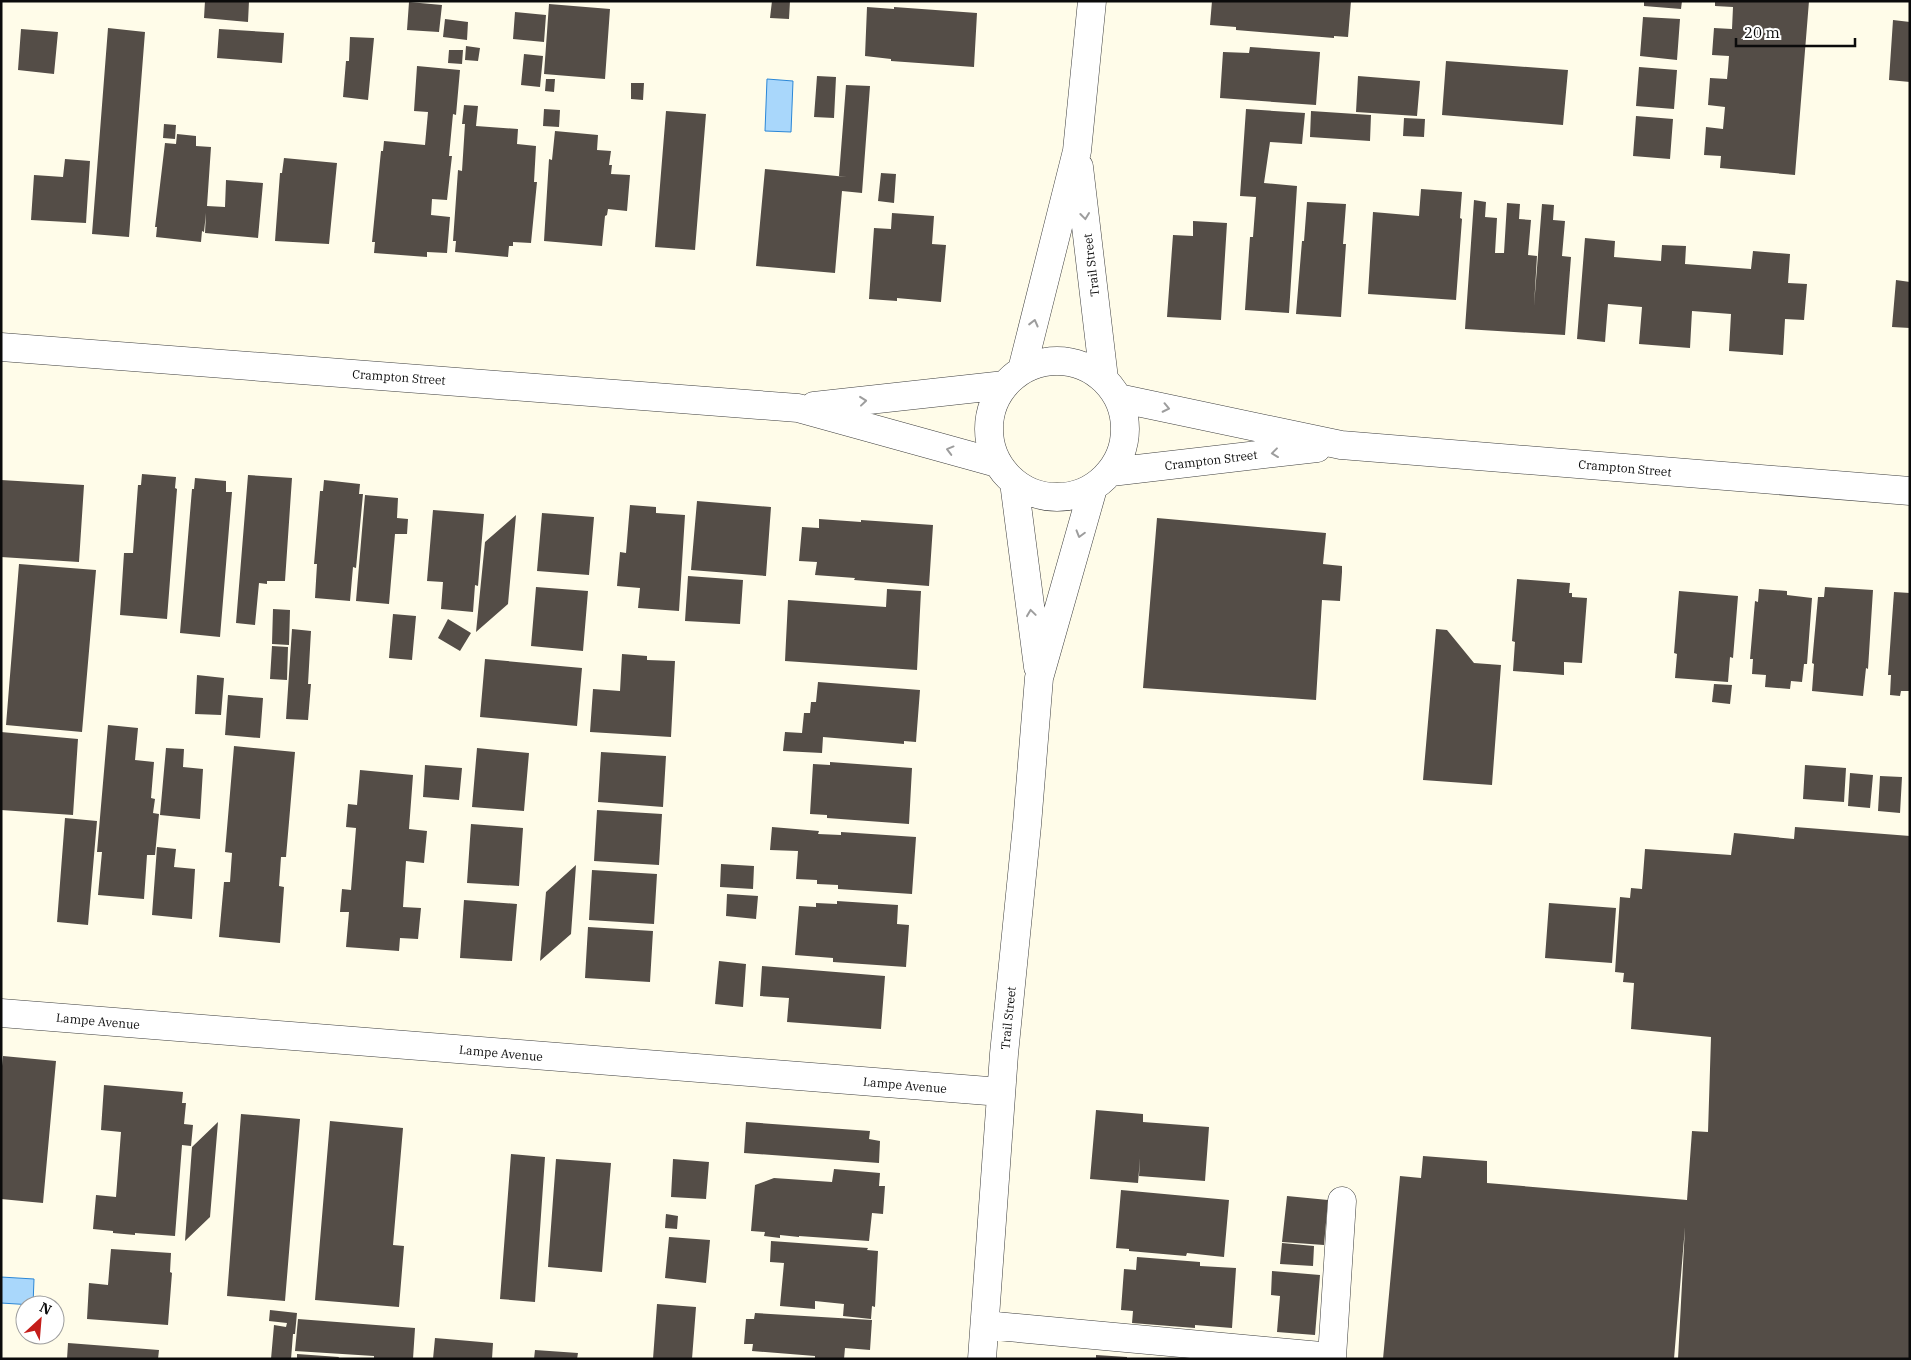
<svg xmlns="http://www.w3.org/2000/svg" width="1911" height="1360" viewBox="0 0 1911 1360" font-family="'IBM Plex Serif',serif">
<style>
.water{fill:#a9d7fb;stroke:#2b87d7}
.building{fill:#544d47}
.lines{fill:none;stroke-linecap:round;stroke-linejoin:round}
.minor-casing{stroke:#3e3e3e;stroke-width:29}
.minor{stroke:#fff;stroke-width:28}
.oneway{stroke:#9d9d9d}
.labels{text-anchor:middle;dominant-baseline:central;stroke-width:5;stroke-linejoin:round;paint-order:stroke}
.street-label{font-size:12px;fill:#0b0b0b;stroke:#fff}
</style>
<rect width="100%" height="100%" fill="#fffce9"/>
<path class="water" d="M767,79L793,81L791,132L765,131Z
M1,1277L34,1279L33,1305L1,1303Z"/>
<path class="building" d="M205,1H249L248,22L204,18Z
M772,1H790L789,19L770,18Z
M1212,1H1351L1348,37L1334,36V38L1236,30V27L1210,25Z
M1644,1H1682L1681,9L1644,6Z
M1715,1H1809L1795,175L1720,168L1721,156L1704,155L1706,127L1723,129L1725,107L1708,105L1710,78L1727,79L1728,69L1729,56L1712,55L1714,28L1732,29L1733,7L1715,6Z
M409,2L442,5L439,32L407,30Z
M549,4L610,9L605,79L544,74Z
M867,7L894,9V7L977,13L974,67L891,61V59L865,56Z
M515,12L546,15L544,42L513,39Z
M1643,17L1680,19L1677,60L1640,56Z
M445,19L468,22L467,40L443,37Z
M1893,20L1910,22V82L1889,80Z
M108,28L145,32L129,237L92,234Z
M21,29L58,32L54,74L18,70Z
M219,29L284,33L282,63L217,58Z
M350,37L374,38L368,100L343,97L346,61H349Z
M466,46L480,48L478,61L465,60Z
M1250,47L1320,52L1316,105L1220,98L1223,52L1249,53Z
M449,50H463L462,64L448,63Z
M524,54L543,56L540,87L521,85Z
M1446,61L1568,70L1563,125L1442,115Z
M417,66L460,70L456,115L453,114L449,156H452L447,200L432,199L431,215L450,217L447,253L427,252V257L374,253L375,242H372L381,151H383L384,141L425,145L428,112L414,111Z
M1639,67L1677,70L1674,109L1636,106Z
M817,76L836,77L834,118L814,117Z
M1358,76L1420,81L1417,116L1356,112Z
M546,79H555L554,92L545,91Z
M631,83H644L643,100L631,99Z
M846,85L870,86L862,193L842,191L835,273L756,266L765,169L847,177L839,176Z
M464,105L478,106L476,126L518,129L517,144L536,146L534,182H537L531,243L513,242V246H509L508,257L455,252L456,241H453L458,170L462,171L465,124H462Z
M544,109L560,110L559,127L543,126Z
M1246,109L1305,113L1302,144L1270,142L1264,183L1297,186L1289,313L1245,310L1250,237H1253L1256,197L1240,196Z
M666,111L706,114L695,250L655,247Z
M1311,111L1371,115L1370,141L1310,137Z
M1636,116L1673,119L1670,159L1633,156Z
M1404,118L1425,119L1424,137L1403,136Z
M164,124L176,125L175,139L163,138Z
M555,131L598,135L597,150L611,151L609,165H612L611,174L630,175L627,211L608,209L607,215L605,216L602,246L544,241L549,159L552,160Z
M177,134L196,136V146L211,147L207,206L225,207L226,180L263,183L258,238L205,233L206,213L204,232L202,231L201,242L156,237L157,227H155L165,143L176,144Z
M284,158L337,163L329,244L275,241L280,173H282Z
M65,159L90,161L86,223L31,220L34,175L63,177Z
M881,173L896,174L894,203L878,201Z
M1421,189L1462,192L1460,218L1462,219L1456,300L1368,294L1373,212L1419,216Z
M1474,200L1486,202L1485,217L1497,218L1495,253H1504L1507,203L1520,204L1519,219L1531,220L1528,255L1537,256L1534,306L1542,204L1554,205L1553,220L1565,221L1562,256L1571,257L1565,335L1465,329Z
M1307,202L1346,204L1343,244H1346L1341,317L1296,314L1302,241H1304Z
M892,213L934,216L932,244L946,245L941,302L897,298V301L869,299L874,228L891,229Z
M1193,221L1227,223L1221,320L1167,317L1173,235L1193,236Z
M1585,238L1615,241L1614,257L1661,261L1662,245L1686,246L1685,264L1751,269L1753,251L1790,254L1788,283L1807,284L1804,320L1785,319L1783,355L1729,351L1731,314L1692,311L1690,348L1639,344L1642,307L1608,304L1605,342L1577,339Z
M1896,280L1910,282V328L1892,327Z
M142,474L176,477L175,488L177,489L167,619L120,615L124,553H133L138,485H141Z
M248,475L292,478L285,581H267V584L259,583L255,625L236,623Z
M195,478L226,481V492H232L220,637L180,633L192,489H194Z
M1,480L84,485L79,562L1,557Z
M324,480L360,484L359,494H363L356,568L353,567L350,601L315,598L317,564H314L320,491H323Z
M365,495L398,498L397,518L408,519L407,534H395L389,604L356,601Z
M697,501L771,507L766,576L691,570Z
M630,505L656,507V513L685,515L679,611L638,608L640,588L617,586L620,552L626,553Z
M433,510L484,514L478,586L475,585L473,612L441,609L443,582L427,581Z
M542,513L594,517L589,575L537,571Z
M516,515L508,604L476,632L485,542Z
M1157,518L1326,533L1323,564L1342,566V572L1340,601L1322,600L1316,700L1143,688Z
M819,519L861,522V520L933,525L929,586L854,580L855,578L815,575L817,562L799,561L802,527L819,528Z
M19,564L96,570L82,732L6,725Z
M688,576L743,580L740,624L685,621Z
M1517,579L1570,583L1569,593H1572V597L1587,598L1582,663L1564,662V675L1513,671L1515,642L1512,641Z
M536,587L588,591L583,651L531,646Z
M1825,587L1873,590L1868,669L1866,668L1863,696L1812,691L1814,664L1812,663L1818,597H1824Z
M887,589L921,591L917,670L785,661L788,600L886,607Z
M1759,589L1787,591V595L1812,598L1807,664H1804L1802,682L1791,681L1790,689L1765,687L1766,675L1752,674L1753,659H1750L1755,601L1758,602Z
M1679,591L1738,596L1733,658L1730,657L1728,682L1675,678L1677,654L1674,653Z
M1894,592L1910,593V691H1901L1900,696L1890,695L1891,675H1888Z
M273,609L290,610L289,645L272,644Z
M393,614L416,616L412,660L389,658Z
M448,619L471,633L460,651L438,638Z
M292,629L311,631L308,684H311L308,720L286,719Z
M1436,629L1447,630L1474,663L1501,665L1492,785L1423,780Z
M272,646L288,647L287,680L270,679Z
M622,654L647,656V660L675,661L671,737L590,732L593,689L620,691Z
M485,659L582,668L577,726L480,717Z
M197,675L224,678L221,715L195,714Z
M818,682L920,690L916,742L904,741V744L823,737L822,753L783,751L785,732L802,733L804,713H810L811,702H816Z
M1714,684L1732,685L1730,704L1712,702Z
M228,695L263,698L260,738L225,735Z
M108,725L138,728L135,760L154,762L151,798L155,799L153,813L159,814L155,855H147L144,899L98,895L102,852H97Z
M1,732L78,739L73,815L1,810Z
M234,746L295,752L286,857H281L279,886L284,887L280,943L219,937L224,882H230L232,853L225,852Z
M166,748L184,749L183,767L203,769L200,819L160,815Z
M477,748L529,753L524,811L472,807Z
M601,752L666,756L663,807L598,802Z
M830,762L912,768L909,824L827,818V815L810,814L813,764L830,765Z
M425,765L462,768L459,800L423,797Z
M1805,765L1846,768L1844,802L1803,799Z
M360,770L413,775L409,829L427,831L424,863L406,861L403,907L421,908L418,939L400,938L399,951L346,947L349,912H340L342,889L351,890L356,828L346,827L348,804L357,805Z
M1850,773L1873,775L1870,808L1848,806Z
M1880,776L1902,777L1900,813L1878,811Z
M597,810L662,814L659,865L594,861Z
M65,818L97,821L88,925L57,922Z
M471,824L523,828L519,886L467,883Z
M772,827L819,831L818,834L841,835V832L916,837L912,894L838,889V885L817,884V880L796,879L798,851L770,850Z
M1795,827L1910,836V1359H1678L1685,1227L1674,1359H1383L1400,1176L1421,1178L1423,1156L1487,1161V1183L1687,1200L1692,1131L1708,1132L1711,1037L1631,1029L1634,983L1623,982L1624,973L1615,972L1620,897L1630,898L1631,888L1642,889L1645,849L1731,855L1734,833L1794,839Z
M157,847L176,849L174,867L195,869L192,919L152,915Z
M721,864L754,866L753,889L720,887Z
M576,865L571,934L540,961L546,892Z
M592,870L657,874L654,924L589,920Z
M727,894L758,896L756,919L726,916Z
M464,900L517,904L512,961L460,958Z
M837,901L898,905L897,924L909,925L906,967L833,962V958L795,955L799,906L816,907V903L837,904Z
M1549,903L1616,908L1612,963L1545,958Z
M588,927L653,931L650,982L585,978Z
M719,961L746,964L743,1007L715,1004Z
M762,966L885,976L881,1029L787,1022L789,998L760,996Z
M3,1056L56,1061L43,1203L1,1199V1076Z
M104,1085L183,1092L182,1103H186L184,1124L193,1125L191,1146L182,1145L175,1236L135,1233V1235L113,1233V1231L93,1229L96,1195L116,1197L121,1132L101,1130Z
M1096,1110L1143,1114V1122L1209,1127L1205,1181L1139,1176L1140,1158L1138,1183L1090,1179Z
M241,1114L300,1119L285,1301L227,1296Z
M330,1121L403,1128L393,1245L404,1246L399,1307L315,1300Z
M218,1122L210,1217L185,1241L192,1147Z
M746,1122L870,1131L869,1139L880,1141L879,1163L744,1153Z
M511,1154L545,1157L535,1302L500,1299Z
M556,1159L611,1163L602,1272L548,1267Z
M673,1159L709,1162L706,1199L671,1197Z
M834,1169L880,1173L879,1186H885L883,1214L872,1213L869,1241L799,1236V1237L780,1235V1238L764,1236L765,1232L751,1231L755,1185L774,1178L832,1182Z
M1121,1190L1229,1200L1224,1257L1187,1253L1186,1256L1129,1251V1249L1116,1248Z
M1287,1196L1328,1200L1324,1245L1282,1242Z
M666,1214L678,1216L677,1229L665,1228Z
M669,1237L710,1240L706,1283L665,1278Z
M771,1241L868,1248L867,1250L878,1251L875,1307L872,1306L871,1319L843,1316L844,1304L815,1301V1309L780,1306L784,1263L770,1262Z
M1282,1243L1314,1246L1313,1266L1280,1264Z
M111,1249L171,1253L170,1272L172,1273L168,1325L87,1319L89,1283L108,1285Z
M1137,1257L1200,1262V1266L1236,1268L1232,1328L1195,1325V1328L1132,1323L1133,1311L1121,1310L1124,1269L1136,1270Z
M1272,1271L1320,1275L1315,1335L1277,1332L1280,1296L1271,1295Z
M657,1304L696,1307L692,1359H653Z
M270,1310L297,1313L295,1334H293L291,1359H271L274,1325L286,1327L287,1323L269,1321Z
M755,1313L872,1320L870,1350L845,1348L844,1359H822L815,1358V1356L752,1351L753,1344H744L746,1319H754Z
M298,1319L415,1328L413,1359H374V1356L295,1351Z
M435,1338L493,1343L492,1359H433Z
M68,1343L159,1350L158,1359H67Z
M535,1350L578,1353L577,1359H534Z
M297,1354L339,1357L338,1359H297Z
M1096,1355L1127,1357V1359H1096Z"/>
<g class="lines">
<g class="minor-casing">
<path id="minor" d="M1079,167L1104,379
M1,347L798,408L997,463
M989 429a68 68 0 1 1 136 0a68 68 0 1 1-136 0Z
M1022,370L1077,151L1092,1
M1118,398L1341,445L1910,491
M814,406L1005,385
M1111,472L1317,448
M1014,482L1038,667
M1,1013L1001,1092
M985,1325L1332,1357L1342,1201
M982,1359L1004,1054L1027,825L1039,678L1093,488"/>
</g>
<use href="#minor" class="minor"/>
</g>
<defs><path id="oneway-chevron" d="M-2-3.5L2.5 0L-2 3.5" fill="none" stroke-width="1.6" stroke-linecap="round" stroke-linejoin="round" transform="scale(1.25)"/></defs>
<g class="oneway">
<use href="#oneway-chevron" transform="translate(1085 216) rotate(83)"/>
<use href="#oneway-chevron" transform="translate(1034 323) rotate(-76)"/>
<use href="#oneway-chevron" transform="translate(863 401) rotate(-6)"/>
<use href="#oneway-chevron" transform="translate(1166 408) rotate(12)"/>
<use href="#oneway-chevron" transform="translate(950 450) rotate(-165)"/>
<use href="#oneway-chevron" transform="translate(1275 453) rotate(173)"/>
<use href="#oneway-chevron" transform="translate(1080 534) rotate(106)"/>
<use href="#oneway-chevron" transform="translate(1031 613) rotate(-98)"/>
</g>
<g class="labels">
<g class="street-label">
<text transform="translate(1091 265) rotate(-97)">Trail Street</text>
<text transform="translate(399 377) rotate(4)">Crampton Street</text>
<text transform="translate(1211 460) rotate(-7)">Crampton Street</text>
<text transform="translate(1625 468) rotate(5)">Crampton Street</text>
<text transform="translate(1008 1018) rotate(-84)">Trail Street</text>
<text transform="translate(98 1021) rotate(5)">Lampe Avenue</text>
<text transform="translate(501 1053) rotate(5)">Lampe Avenue</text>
<text transform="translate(905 1085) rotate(5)">Lampe Avenue</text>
</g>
</g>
<rect width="1911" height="1360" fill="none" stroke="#0b0b0b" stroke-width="5"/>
<g transform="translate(40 1320) rotate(26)"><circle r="24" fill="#ffffff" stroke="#9d9d9d"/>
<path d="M0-4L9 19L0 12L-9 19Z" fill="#c41d1a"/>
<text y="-8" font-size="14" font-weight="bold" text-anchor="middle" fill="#0b0b0b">N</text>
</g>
<path d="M1736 38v8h119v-8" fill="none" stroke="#0b0b0b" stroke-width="2.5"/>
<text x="1744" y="38" font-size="15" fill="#0b0b0b" stroke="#ffffff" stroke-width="4" paint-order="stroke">20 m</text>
</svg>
